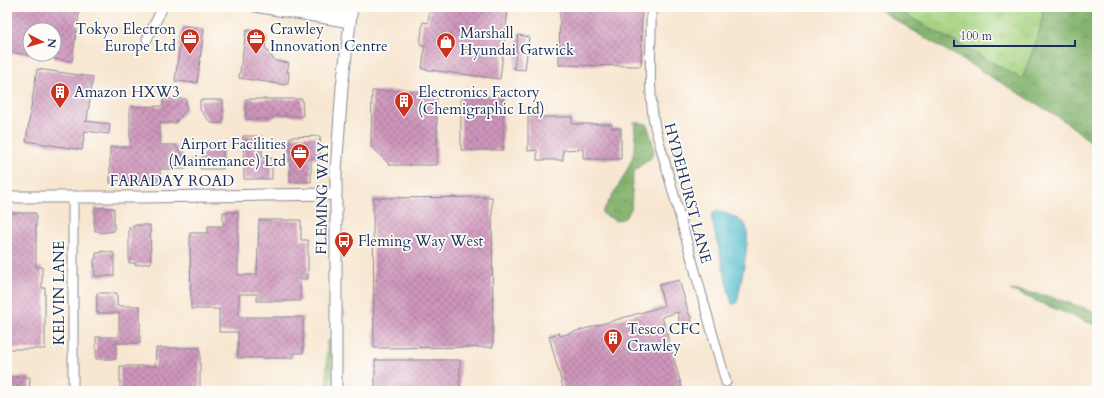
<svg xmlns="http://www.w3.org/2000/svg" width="1104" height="398" viewBox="0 0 1104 398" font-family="Cardo,serif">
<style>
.grass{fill:url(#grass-tufts);stroke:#60806e}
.forest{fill:url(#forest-crowns);stroke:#507266}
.water{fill:#51bccc;stroke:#367695}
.building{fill:url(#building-cross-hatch)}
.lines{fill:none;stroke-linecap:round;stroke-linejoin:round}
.minor-casing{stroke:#898a97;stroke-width:11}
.tertiary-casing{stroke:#898a97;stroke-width:13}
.minor{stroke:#fff;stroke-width:9}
.tertiary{stroke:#fff;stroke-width:11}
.labels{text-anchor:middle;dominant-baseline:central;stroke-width:3.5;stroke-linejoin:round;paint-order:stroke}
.poi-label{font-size:15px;fill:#1b2f5e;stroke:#fdfcf7;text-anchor:start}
.street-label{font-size:15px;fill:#1b2f5e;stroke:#fdfcf7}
</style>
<defs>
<pattern id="grass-tufts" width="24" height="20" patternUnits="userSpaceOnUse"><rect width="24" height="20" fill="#a5d27f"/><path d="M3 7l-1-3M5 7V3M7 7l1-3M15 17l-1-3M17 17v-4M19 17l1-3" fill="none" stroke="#8db570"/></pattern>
<pattern id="forest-crowns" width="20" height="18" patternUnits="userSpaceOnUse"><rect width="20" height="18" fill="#84b46e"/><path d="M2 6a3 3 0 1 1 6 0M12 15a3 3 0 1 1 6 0" fill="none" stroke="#6b935e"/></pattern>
<pattern id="building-cross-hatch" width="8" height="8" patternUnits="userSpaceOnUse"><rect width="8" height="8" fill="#cf96bb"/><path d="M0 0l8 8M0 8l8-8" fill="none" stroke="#a77b9b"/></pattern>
</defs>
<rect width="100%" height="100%" fill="#fdfcf7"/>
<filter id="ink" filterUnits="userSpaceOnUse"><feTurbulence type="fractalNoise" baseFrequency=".025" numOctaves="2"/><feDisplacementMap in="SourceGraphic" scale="8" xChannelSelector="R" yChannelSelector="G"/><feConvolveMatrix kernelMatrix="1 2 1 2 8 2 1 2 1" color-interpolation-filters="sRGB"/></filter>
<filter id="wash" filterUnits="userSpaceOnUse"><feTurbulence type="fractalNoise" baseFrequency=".012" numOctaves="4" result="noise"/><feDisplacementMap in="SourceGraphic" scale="16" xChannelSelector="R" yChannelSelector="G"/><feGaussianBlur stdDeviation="0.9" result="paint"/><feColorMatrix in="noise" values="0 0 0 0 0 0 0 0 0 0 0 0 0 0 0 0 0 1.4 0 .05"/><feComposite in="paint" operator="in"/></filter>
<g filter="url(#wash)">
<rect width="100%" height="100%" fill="#f7e6d0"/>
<path class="grass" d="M891,7H1044L1038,37L1022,79Z
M327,341H331V384L327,389Z"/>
<path class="forest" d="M875,7H891L1022,79L1038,37L1044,7H1097V147L1070,125L1054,114L897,21Z
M634,122L647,124C649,132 654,143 653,152C653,162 636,164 633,175L631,209L625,218L616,221L602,213C613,193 631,170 635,147C636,139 635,130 634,122Z
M1010,290L1044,295L1097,312V326Z"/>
<path class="water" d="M716,210C722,211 743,220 746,226C751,238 740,284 738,298L737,303L734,304H732L731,301L712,220V215Z"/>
<g id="blocks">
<path class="building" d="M7,7H80L72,61L54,59V30H30V55L7,52Z
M430,7H489L508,10L500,79L422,69L425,46L420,45L423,22L428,23Z
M560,7H642L641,66L559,65Z
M182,26L204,29L197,83L175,81Z
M248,30L259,31V33L267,35L265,48L275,61L289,63L287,72H289L288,84L286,83V85L239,78L246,31H248Z
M518,35L529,37L525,70L514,69Z
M37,69L93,77L87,120L85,121L110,124L109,134L85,131L82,150L26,141Z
M372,91H437V165H390L371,146Z
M461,96H503V150H461Z
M163,99H186V110L176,121V123H160V145H175L186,160H200L212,146H223V169H200V166H186V169H160V183H110V147H130V107L163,106Z
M246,99H302L303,116H273V119H246Z
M200,100H223V123H211L200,110Z
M528,117H572V124H612V128H621V159H583V149L563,150V160H537V150L528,151Z
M243,136H262V158H272V179H244Z
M320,136V158H311V182H290V137Z
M492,197L493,347L374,348L373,198Z
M95,208H114V231L100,233V231H95V225H94Z
M223,212H238V275H257L259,220H301V240H308V279H300V301H257V294H239V317H303V353H293V358H238V332H219V309H191L190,233H208V226H223Z
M7,213H36V267H42V288H45V349H7Z
M135,225H150L151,263L135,265V263H129V227L135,226Z
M101,251L114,253V276H95L94,259H96V253H101Z
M679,280L689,314L691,317V321L688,325L682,324L679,321L678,312L662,317L683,391H564L549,336L559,333L560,336L664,306L659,285Z
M97,293H117V306H140V343H116V359H96V337H119V313H97Z
M156,348H200V391H120V366H155Z
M375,360H460V391H375Z
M7,377H30L29,391H7Z"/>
</g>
</g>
<g filter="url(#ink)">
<use href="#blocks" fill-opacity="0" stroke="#898a97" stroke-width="1"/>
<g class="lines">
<g class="minor-casing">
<path id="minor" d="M255,7L350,23
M651,7C652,46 647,88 655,127L726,382
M289,9H302L351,15
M147,39L163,7
M73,196V391"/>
</g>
<g class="tertiary-casing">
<path id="tertiary" d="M7,197H143L336,194
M336,391V171L342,87L352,7"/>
</g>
<use href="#minor" class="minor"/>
<use href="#tertiary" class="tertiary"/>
</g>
</g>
<defs>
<g id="office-pin" transform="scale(1)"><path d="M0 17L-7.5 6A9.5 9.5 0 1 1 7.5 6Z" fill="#c8321e" stroke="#fdfcf7"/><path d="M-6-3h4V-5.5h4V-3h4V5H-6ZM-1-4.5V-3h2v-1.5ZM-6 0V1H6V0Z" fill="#fff"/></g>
<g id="shop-pin" transform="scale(1)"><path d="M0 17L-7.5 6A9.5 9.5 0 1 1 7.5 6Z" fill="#c8321e" stroke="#fdfcf7"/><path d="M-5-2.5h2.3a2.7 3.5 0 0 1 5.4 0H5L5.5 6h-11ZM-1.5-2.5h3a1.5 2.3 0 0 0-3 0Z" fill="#fff"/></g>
<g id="building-pin" transform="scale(1)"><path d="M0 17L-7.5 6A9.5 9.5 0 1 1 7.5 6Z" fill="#c8321e" stroke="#fdfcf7"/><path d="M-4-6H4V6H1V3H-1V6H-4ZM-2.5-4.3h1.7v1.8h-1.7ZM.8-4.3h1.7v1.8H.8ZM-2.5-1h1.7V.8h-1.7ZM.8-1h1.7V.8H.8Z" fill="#fff"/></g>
<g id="bus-pin" transform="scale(1)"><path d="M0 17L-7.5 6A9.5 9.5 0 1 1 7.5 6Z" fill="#c8321e" stroke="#fdfcf7"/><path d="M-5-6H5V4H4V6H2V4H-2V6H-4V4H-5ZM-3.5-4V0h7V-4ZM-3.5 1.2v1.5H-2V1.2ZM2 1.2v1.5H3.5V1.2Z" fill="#fff"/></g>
</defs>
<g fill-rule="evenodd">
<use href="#office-pin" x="190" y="38"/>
<use href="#office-pin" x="256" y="38"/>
<use href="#shop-pin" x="446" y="42"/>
<use href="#building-pin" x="60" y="92"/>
<use href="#building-pin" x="404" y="101"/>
<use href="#office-pin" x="300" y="153"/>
<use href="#bus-pin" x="344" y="241"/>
<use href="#building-pin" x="613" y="338"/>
</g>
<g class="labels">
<g class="poi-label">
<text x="176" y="29" text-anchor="end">Tokyo Electron<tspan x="176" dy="17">Europe Ltd</tspan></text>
<text x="270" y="29">Crawley<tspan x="270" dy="17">Innovation Centre</tspan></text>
<text x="460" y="33">Marshall<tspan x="460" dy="17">Hyundai Gatwick</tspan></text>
<text x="74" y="92">Amazon HXW3</text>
<text x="418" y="92">Electronics Factory<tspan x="418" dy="17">(Chemigraphic Ltd)</tspan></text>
<text x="286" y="144" text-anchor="end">Airport Facilities<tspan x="286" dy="17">(Maintenance) Ltd</tspan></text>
<text x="358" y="241">Fleming Way West</text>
<text x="627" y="329">Tesco CFC<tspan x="627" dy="17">Crawley</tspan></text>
</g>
<g class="street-label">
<text x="172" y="181">FARADAY ROAD</text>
<text transform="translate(688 193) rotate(75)">HYDEHURST LANE</text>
<text transform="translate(322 198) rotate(-89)">FLEMING WAY</text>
<text transform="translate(59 293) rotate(-90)">KELVIN LANE</text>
</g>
</g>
<rect width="1104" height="398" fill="none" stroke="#fdfcf7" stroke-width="24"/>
<g transform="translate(42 42) rotate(96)"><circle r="19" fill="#fdfcf7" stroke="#a3aaba"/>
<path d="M0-3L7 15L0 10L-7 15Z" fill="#c8321e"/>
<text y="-6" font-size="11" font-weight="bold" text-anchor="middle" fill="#1b2f5e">N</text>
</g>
<path d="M954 40v6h121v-6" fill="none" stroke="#1b2f5e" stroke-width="2"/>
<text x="960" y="40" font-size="12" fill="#1b2f5e" stroke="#fdfcf7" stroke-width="3" paint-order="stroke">100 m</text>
</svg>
